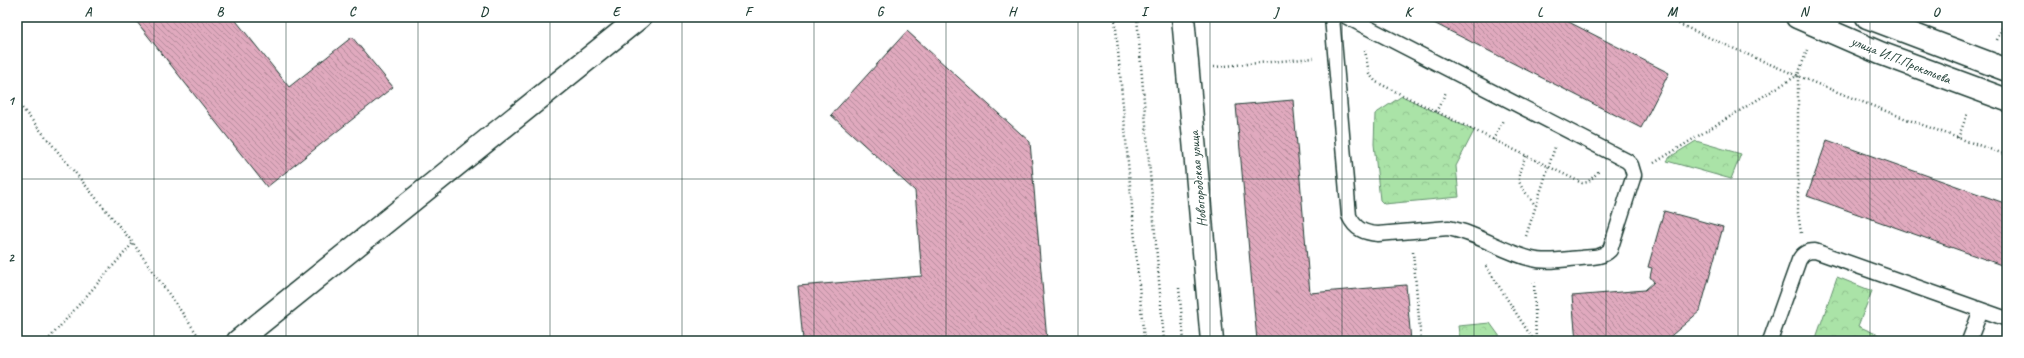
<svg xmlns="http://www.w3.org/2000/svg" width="2024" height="358" viewBox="0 0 2024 358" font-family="Caveat,sans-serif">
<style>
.park{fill:url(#park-crowns);stroke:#64906e}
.building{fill:url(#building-back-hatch);stroke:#1f3d34}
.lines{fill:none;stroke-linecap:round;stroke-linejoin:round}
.lane-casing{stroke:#1f3d34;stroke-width:17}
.street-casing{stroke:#1f3d34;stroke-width:25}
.secondary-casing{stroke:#1f3d34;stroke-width:25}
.path{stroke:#1f3d34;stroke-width:2.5;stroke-dasharray:1 3;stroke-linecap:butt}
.lane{stroke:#fff;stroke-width:14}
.street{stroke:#fff;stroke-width:22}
.secondary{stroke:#fff;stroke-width:22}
.grid{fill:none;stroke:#1f3d34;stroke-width:1;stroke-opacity:0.55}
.labels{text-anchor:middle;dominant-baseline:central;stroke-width:3.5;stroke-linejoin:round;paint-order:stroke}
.street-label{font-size:14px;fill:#1f3d34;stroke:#fff}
.neatline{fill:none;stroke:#1f3d34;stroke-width:1.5}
.grid-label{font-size:13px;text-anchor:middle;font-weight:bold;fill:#1f3d34}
</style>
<defs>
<pattern id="park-crowns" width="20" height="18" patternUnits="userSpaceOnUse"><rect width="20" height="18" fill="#aae3a7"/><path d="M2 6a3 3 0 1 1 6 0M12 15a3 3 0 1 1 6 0" fill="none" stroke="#92c490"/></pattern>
<pattern id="building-back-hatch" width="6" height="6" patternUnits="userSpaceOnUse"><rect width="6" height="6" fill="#e0a9be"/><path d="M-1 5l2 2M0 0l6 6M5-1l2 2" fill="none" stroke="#b58b9b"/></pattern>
</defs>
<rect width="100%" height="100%" fill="#fff"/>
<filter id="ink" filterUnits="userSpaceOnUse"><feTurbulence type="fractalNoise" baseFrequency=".025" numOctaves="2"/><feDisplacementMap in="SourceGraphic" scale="8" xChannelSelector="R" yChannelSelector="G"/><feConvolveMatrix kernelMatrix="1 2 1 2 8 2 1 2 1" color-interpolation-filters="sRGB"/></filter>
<g filter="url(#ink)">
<path class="park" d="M1402,96L1474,131L1456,166L1459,197L1384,204L1380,200L1374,144L1375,114Z
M1696,141L1741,154L1731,179L1667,161L1670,157Z
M1837,277L1872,291L1858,326L1892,341H1815Z
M1490,323L1503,341H1460L1458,326Z"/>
<path class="building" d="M133,17H233L289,87L352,37L393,87L267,187Z
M1422,17H1559L1669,73L1641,128Z
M907,31L1030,142L1047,341H803L798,286L922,276L915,191L831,115Z
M1293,100L1310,293L1406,285L1411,341H1257L1236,105Z
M1827,140L2007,204V267L1807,196Z
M1664,211L1723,227L1700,311L1665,341H1576L1572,296L1645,290L1654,282L1650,277L1652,268L1648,267Z"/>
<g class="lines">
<g class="lane-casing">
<path id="lane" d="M1332,17L1349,216C1355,229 1364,233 1378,234L1448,228C1478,233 1502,252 1532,259C1547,263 1565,259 1581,258C1591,257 1602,258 1610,250L1634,175L1631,165L1627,161L1347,17
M1770,341L1799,260C1803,253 1807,251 1815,251L2007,319
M1969,341L1981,310"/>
</g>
<g class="street-casing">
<path id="street" d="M1183,17L1212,341
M238,341L640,17"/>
</g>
<g class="secondary-casing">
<path id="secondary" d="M1797,17L1880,53L2007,100
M1867,17L2007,70"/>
</g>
<path class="path" d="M1115,17L1144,341
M1137,17L1164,341
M1664,17C1776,69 1890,115 2007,155
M2000,17L2007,20
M1997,40L2005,20
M1365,50L1369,74L1376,82L1582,183L1588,182L1599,171
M1214,67L1314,58
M17,102L133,243L202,341
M1436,112L1446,92
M1958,138L1968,112
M1493,140L1503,120
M1526,156C1513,183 1519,183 1535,205
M1654,163L1798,75
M1801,233L1798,213V75L1807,50
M1526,236L1555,147
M1413,252L1421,341
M1486,266L1534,341
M1534,282L1536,341
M1179,288L1184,341
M47,341L133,243"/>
<use href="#lane" class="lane"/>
<use href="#street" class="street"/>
<use href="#secondary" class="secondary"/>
</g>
</g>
<path class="grid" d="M154,17V341M286,17V341M418,17V341M550,17V341M682,17V341M814,17V341M946,17V341M1078,17V341M1210,17V341M1342,17V341M1474,17V341M1606,17V341M1738,17V341M1870,17V341M17,179H2007"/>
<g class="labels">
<g class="street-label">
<text transform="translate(1901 60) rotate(22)">улица И.П.Прокопьева</text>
<text transform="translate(1198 179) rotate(-95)">Новогородская улица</text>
</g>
</g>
<rect width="2024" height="358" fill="none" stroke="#fff" stroke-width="44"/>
<rect x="22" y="22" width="1980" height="314" class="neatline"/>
<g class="grid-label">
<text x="88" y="16">A</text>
<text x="220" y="16">B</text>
<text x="352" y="16">C</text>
<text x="484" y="16">D</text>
<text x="616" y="16">E</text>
<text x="748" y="16">F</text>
<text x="880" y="16">G</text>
<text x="1012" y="16">H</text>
<text x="1144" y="16">I</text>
<text x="1276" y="16">J</text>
<text x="1408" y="16">K</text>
<text x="1540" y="16">L</text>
<text x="1672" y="16">M</text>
<text x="1804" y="16">N</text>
<text x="1936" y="16">O</text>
<text x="11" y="105">1</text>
<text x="11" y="262">2</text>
</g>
</svg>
